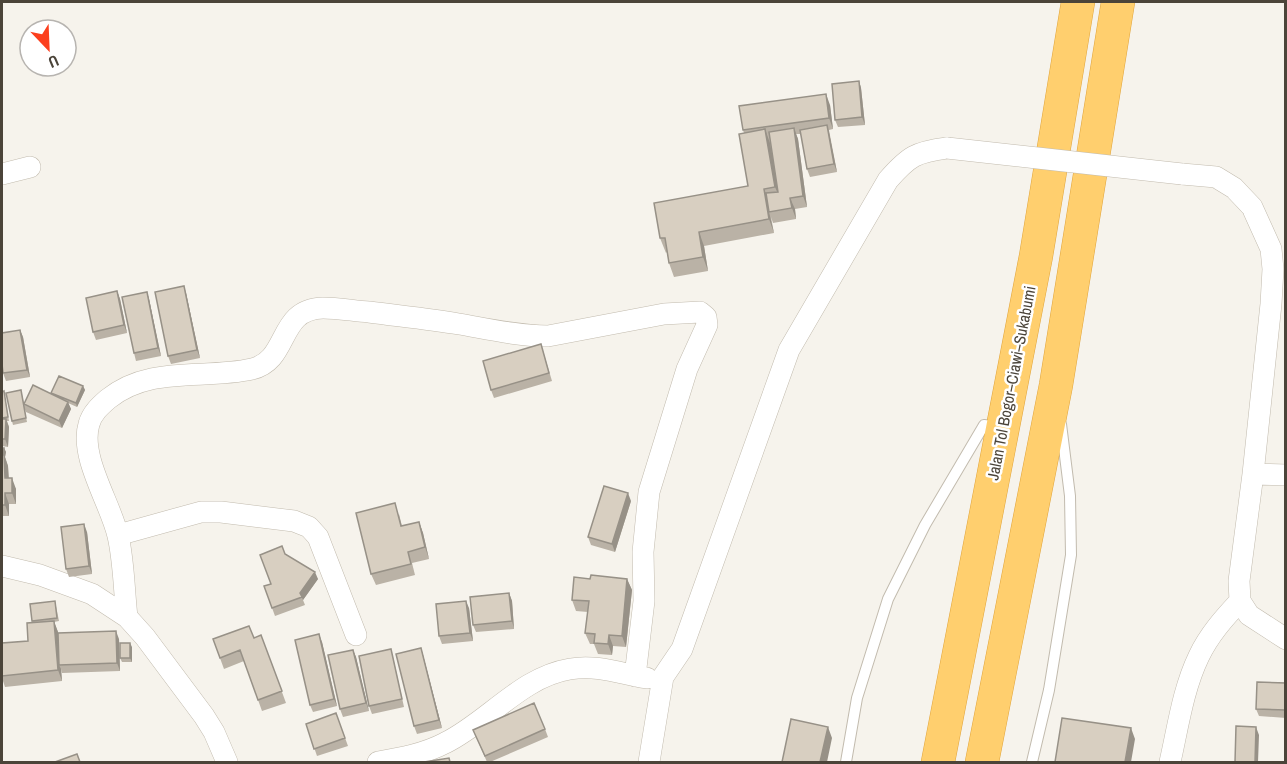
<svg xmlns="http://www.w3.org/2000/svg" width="1287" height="764" viewBox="0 0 1287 764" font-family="'Archivo Narrow',sans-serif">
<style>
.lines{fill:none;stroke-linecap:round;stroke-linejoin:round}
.service-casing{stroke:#c2bbae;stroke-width:12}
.minor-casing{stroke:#c2bbae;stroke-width:22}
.motorway-casing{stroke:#e0a43c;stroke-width:34}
.service{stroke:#fff;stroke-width:10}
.minor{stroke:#fff;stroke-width:21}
.motorway{stroke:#ffcf6e;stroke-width:33}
.minor-bridge-casing{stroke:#c2bbae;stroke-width:22;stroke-linecap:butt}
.minor-bridge{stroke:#fff;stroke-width:21}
.wall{fill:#bab2a6}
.shaded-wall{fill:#979187}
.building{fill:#d8cfc1;stroke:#979187;stroke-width:1.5}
.labels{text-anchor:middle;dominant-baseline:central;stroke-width:5;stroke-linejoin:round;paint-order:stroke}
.street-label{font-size:16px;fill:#4b4439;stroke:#fff}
</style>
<rect width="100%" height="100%" fill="#f6f3ec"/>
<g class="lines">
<g class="service-casing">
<path id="service" d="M846,762L857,698L888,599L925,525L984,425L999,427
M1032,762L1049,690L1071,555L1070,496L1061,424"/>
</g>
<g class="minor-casing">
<path id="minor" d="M2,174L30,167
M1182,174L1216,177L1234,188L1252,207L1271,249L1273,269L1271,304L1253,474L1239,581L1240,601L1249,615L1286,639
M1253,474L1286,475
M118,535L201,512H221L294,521L309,527L318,537L356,635
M2,566L40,575L92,594L127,617L145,637L204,716L214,732L227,762
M127,617C124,591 124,562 118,536C111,504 79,457 89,424C92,413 100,406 108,399C150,365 203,380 252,369C290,360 277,309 323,308C338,308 354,311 369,312C399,316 429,319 459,324C488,329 518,336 548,336L664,314L700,312L706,317L707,325L687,369L649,492L643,552L644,601L635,676
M378,762C401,758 424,754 445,743C488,722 521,677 570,669C597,664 622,674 647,678
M649,762L663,677L682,649L789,350L888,180C909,156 916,152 947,148
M1170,762C1178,727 1183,689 1199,656C1209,635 1224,618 1240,601"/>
</g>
<g class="motorway-casing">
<path id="motorway" d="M938,762L1036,256L1078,2
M982,762L1056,385L1118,2"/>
</g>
<use href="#service" class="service"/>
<use href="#minor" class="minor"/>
<use href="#motorway" class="motorway"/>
<g class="minor-bridge-casing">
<path id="minor-bridge" d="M947,148L1182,174"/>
</g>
<use href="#minor-bridge" class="minor-bridge"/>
</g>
<path class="wall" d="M859,81L861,88L865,125L838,127L835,120Z
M830,105L833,129L829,130L837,172L810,177L807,169L801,134H796L798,139L807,207L795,209L796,219L773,223L771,217L774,233L704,246L708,271L674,277L669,263L667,252L666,253L660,238L748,186L744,133L743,130Z
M117,291L120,299L127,333L96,340L93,332Z
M147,292L149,299L161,356L136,361L134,353Z
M186,293L200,358L171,364L168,356Z
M20,330L23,337L30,377L6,381L3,373Z
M541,344L552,381L494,398L491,390Z
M83,386L85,390L77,407L68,403L71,409L62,428L26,412L24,407L27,422L13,425L12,421L21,390L24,404L52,394Z
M4,391L9,421H7L9,427L8,447L2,446V392Z
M2,448H4L6,452L5,457L8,466L9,478L16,489V504H9V516H2Z
M631,501L615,552L591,545L588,537Z
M399,514L402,526L419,522L423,533L429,559L412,563L415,575L376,585L371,574Z
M87,532L92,574L69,577L66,569Z
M285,554L318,579L303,600L305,605L275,616L264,586L271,584Z
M627,579L632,590L626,647L613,646L612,655L598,654L594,644H590L585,633L588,612L576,611L572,600Z
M509,593L512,601L514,629L476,632L473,625Z
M55,601L59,621L54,622L58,632L59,644L119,639L120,671L62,673L61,669L62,681L5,687L2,678V643L28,641L33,623L32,621Z
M469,608L473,641L442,644L439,636Z
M261,635L286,703L262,711L244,661L224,669L213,639L254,638Z
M322,642L337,706L313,712L310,705Z
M132,647V662H122L120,658Z
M421,648L423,655L442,728L417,734L414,726Z
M353,650L356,657L369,711L343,717L340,709Z
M393,657L404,707L372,714L369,706Z
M1286,683V718L1259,716L1256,709Z
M336,713L348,746L317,756L306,724Z
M545,729L548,737L490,762H487L473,730Z"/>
<path class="shaded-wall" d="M859,81L861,88L865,125L862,117Z
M826,94L830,105L833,129L829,118Z
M827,125L829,133L837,172L834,164Z
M794,128L798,139L807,207L803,196Z
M765,129L770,143L781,201L775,187Z
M764,189L769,203V212L774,233L769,219Z
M790,198L795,209L796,219L792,208Z
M699,232L704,246L708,271L703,257Z
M184,286L186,293L200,358L197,350Z
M117,291L120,299L127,333L124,325Z
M147,292L149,299L161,356L158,348Z
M20,330L23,337L30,377L27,370Z
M83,386L85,390L77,407L76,403Z
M68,402L71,409L62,428L59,421Z
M6,419L9,427L8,447L5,439Z
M4,448L6,452L5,457L8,466L9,489L5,478L3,458Z
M12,478L16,489V504L12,493Z
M5,493L9,504V516L5,505Z
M628,493L631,501L615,552L612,544Z
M419,522L423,533L429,559L425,547Z
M84,524L87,532L92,574L89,566Z
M315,572L318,579L303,600L300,593Z
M627,579L632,590L626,647L622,636Z
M509,593L512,601L514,629L512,621Z
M466,601L469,608L473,641L470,633Z
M54,621L58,632L60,665H59L61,669L62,681L58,670Z
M116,631L119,639L120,671L117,663Z
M319,634L322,642L337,706L334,699Z
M609,635L613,646L612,655L608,644Z
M130,643L132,647V662L130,658Z
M421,648L423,655L442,728L439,720Z
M353,650L356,657L369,711L366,703Z
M828,727L832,738L827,762H820Z
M1256,727L1259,735L1258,762H1255Z
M1131,728L1135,739L1131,762H1125Z"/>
<path class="building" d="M859,81L862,117L835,120L832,84Z
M826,94L829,118L743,130L739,106Z
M827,125L834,164L807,169L800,130Z
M794,128L803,196L790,198L792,208L769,212L766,193L778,192L769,132Z
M765,129L775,187L764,189L769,219L699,232L703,257L669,263L665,238H660L654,203L748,186L739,134Z
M184,286L197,350L168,356L155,292Z
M117,291L124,325L93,332L86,298Z
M147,292L158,348L134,353L122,297Z
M20,330L27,370L3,373L2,364V333Z
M541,344L549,373L491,390L483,361Z
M59,376L83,386L76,403L51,393Z
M33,385L68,402L59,421L24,404Z
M21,390L26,418L12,421L6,393Z
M4,391L8,417L2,418V392Z
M2,419H6L5,439H2Z
M2,448H4L3,455H2Z
M2,455H4L5,478H12V493H5V505H2Z
M604,486L628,493L612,544L588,537Z
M395,503L401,526L419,522L425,547L408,552L411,564L371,574L356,513Z
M84,524L89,566L66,569L61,527Z
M282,546L285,554L315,572L300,593L302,597L272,608L264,586L271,584L260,555Z
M591,575L627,579L622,636L609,635L608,644L594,643L595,634L585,633L589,601L572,600L574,577L590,579Z
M509,593L512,621L473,625L470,597Z
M55,601L57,618L32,621L30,604Z
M466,601L470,633L439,636L436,604Z
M54,621L58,670L2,676V643L28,641L27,623Z
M249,626L254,638L261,635L282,691L258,700L240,650L220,658L213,639Z
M116,631L117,663L59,665L58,633Z
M319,634L334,699L310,705L295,640Z
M120,643H130V658H120Z
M421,648L439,720L414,726L396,654Z
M391,649L402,699L369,706L359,656Z
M353,650L366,703L340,709L328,655Z
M1257,682L1286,683V710L1256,709Z
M534,703L545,729L485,756L473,730Z
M336,713L345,738L314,749L306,724Z
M1062,718L1131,728L1125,762H1055Z
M791,719L828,727L820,762H782Z
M1236,726L1256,727L1255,762H1235Z
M77,754L80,762H55Z
M449,758L450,762H424Z"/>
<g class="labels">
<g class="street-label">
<text transform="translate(1011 383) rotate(-79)">Jalan Tol Bogor–Ciawi–Sukabumi</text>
</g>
</g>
<rect width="1287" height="764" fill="none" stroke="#4b4439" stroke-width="6"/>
<g transform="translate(48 48) rotate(157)"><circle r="28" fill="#ffffff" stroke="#b7b4b0" stroke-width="1.5"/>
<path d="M0-4.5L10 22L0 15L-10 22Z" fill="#fc3f1d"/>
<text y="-9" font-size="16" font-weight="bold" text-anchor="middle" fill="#4b4439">U</text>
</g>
</svg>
